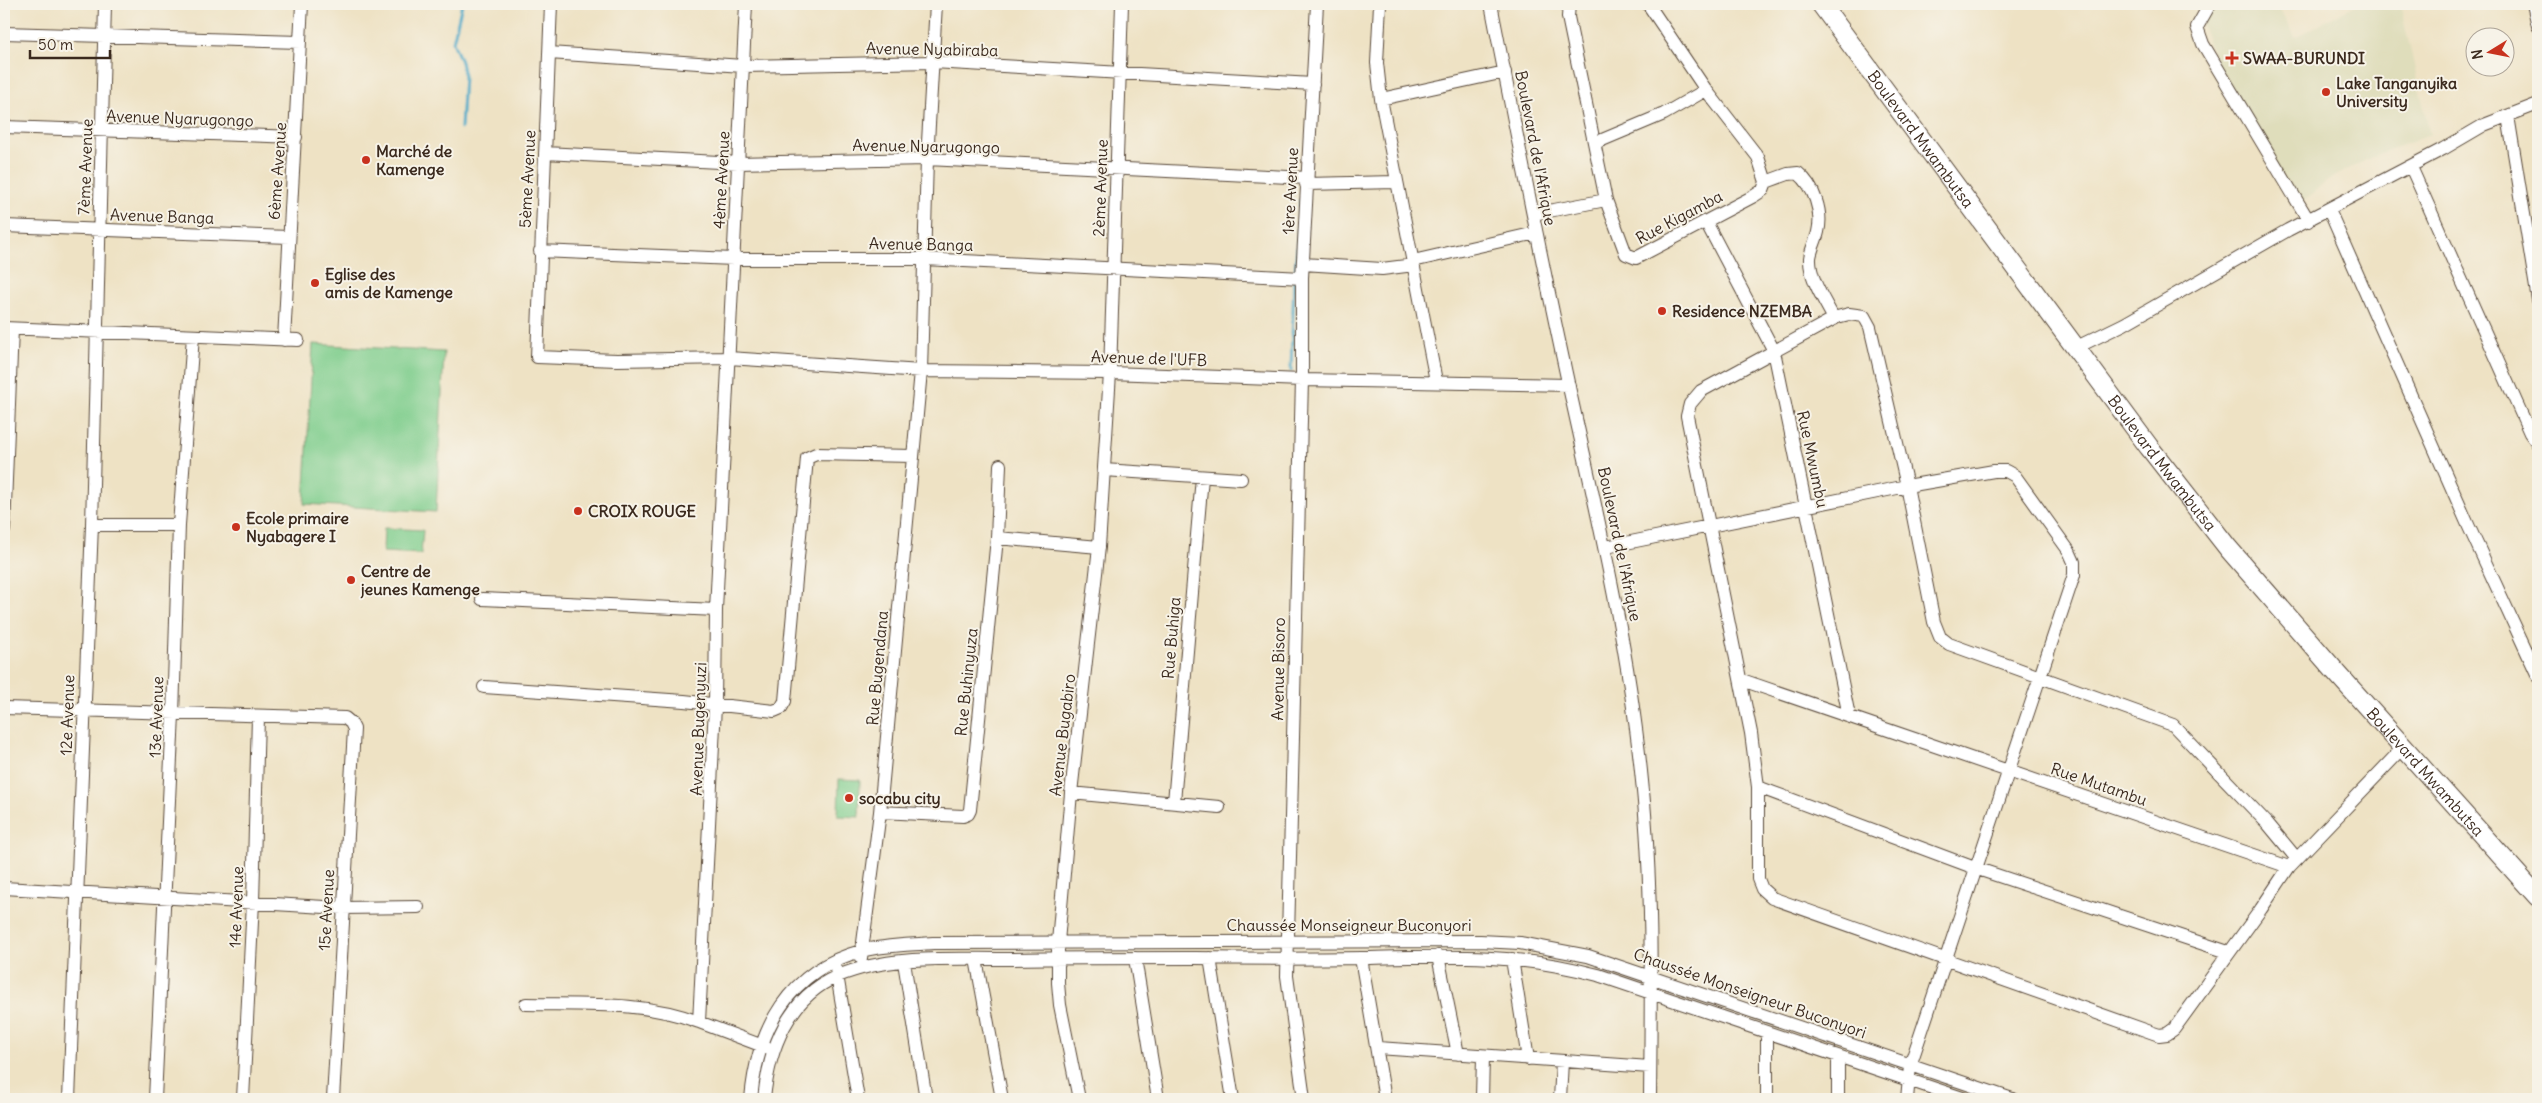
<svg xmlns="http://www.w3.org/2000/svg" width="2542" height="1103" viewBox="0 0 2542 1103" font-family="Delius,sans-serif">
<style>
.built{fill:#dfddbb}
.green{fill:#7ecd8c;stroke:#5c7c55}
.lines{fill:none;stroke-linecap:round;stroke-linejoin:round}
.stream{stroke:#48a8c7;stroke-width:3}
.minor-casing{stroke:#564637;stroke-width:14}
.highway-casing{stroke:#564637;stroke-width:21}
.minor{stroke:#fff;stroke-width:12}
.highway{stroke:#fff;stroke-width:19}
.poi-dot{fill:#c8321e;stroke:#f7f3e8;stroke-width:2}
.labels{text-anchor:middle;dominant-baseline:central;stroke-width:4;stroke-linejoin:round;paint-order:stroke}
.street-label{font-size:16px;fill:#3b2a1e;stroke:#f7f3e8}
.poi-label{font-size:16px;font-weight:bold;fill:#3b2a1e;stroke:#f7f3e8;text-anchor:start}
</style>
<rect width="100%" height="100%" fill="#f7f3e8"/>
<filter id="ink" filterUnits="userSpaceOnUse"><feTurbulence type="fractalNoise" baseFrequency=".02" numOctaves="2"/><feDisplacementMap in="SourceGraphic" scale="10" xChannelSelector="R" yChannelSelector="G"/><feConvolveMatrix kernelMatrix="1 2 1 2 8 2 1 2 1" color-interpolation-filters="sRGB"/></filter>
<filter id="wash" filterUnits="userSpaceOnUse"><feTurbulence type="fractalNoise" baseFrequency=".0096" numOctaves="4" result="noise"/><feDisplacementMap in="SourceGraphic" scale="20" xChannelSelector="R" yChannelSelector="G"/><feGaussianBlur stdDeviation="1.12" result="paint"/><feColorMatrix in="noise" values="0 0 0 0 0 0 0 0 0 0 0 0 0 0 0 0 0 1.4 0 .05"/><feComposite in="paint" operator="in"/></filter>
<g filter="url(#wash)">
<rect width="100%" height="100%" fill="#eee2c4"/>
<path class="built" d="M2215,4H2277L2295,37L2357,4H2400L2430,135L2376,155L2327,180L2297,207L2221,76L2202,24Z"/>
<path class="green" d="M313,344L444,352L436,512L304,504Z
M384,528L423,530L421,554L383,552Z
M839,779L860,780L859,817L838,816Z"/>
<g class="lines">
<path class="stream" d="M461,128L464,76L461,62L453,42L462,4
M1295,274L1300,200
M1291,371L1294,280"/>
</g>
</g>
<g filter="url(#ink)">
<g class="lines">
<g class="minor-casing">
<path id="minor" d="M551,4L537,357L617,360L729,358L921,371L1110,373L1302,380L1569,385
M746,4L716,610L715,706L699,1022L768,1048
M1380,4L1377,63L1381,99L1436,381
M1491,4C1516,132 1541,259 1569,387C1598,518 1629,648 1642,781C1653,887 1651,993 1650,1099
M1569,4L1568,17L1606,200L1626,254L1636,258L1754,196L1763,190L1766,182L1758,157L1706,90L1648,4
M2210,4L2197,27L2203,44L2309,221
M2533,4L2538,26
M4,33L300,42
M549,53L743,66L933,62L1313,84
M1381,99L1505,72
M2508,116L2538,300
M4,127L296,137
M1595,143L1664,114L1706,90
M545,153L738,163L927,159L1307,178
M2411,167L2530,433L2538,444
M1766,182L1788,174L1798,173C1814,186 1823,212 1818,232C1816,241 1811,249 1810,258C1809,279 1825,301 1834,319
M1306,184L1396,182
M2329,210L2469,527L2538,676
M1533,214L1606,200
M1706,222L1774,351L1849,716
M4,226L289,237
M540,251L734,259H924L1302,278
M1413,261L1536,233
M1303,264L1382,269L1414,265
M4,328L298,340
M284,340L302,4
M2075,348L2124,324L2288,230L2443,149L2484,125L2538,104
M1104,470L1241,479
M92,525H179
M4,530L12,329
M997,538L1099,547
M1606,547L1907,486L1994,471H2006L2015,476L2069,551L2074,562V575L1910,1066L1907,1099
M482,599L716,610
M1742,680L2289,867L2404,747
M484,687L684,701L774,711L781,708L785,701L807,458L816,454L913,456
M4,708L345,718L351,723L354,729L333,1099
M1758,787L1975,868L2228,952
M1071,793L1219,807
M1174,802L1202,477
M880,812L963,816L968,814L970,810L997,538L1000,465
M2289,867L2261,909L2174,1029L2167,1034L2159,1035L1772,898L1762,889L1758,879V787L1751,733L1687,416L1690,404L1701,391L1837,317L1849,314L1864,316L1870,327L1907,486L1934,622L1940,637L1949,644L2173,725L2268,824L2297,859
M4,888L342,908L418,907
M1438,956L1458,1054
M861,958L880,812L921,371L927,159L936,4
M1135,958L1158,1099
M1210,958L1233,1099
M1361,958L1385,1099
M976,959L1002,1099
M1512,959L1528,1059
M904,962L926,1099
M836,969L858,1099
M526,1004C584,1005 645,1001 699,1022
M1378,1048L1650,1067
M1838,1057V1099
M69,1099L92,525L105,4
M155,1099L173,715L179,525L193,336
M243,1099L253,902L258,717
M751,1099C757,1029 789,970 861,951C884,945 909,945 933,943L1480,941L1520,943L1588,956L2012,1099
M764,1099C769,1049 788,997 838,976C888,955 949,959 1002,959C1066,958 1131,958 1195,958C1252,959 1309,959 1365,958C1447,956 1518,953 1598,975L1965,1099
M1079,1099L1060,1005L1058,983V942L1071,793L1099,547L1110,373L1122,4
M1304,1099L1287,976L1302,380V278L1317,4
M1482,1099L1483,1056
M1560,1099L1562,1061
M1767,1099V1033"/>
</g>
<g class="highway-casing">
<g id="highway">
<path id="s1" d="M1821,4L2149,447L2228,548L2335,671L2538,897"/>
</g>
</g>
<use href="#minor" class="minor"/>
<use href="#highway" class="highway"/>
</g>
</g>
<g class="poi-dot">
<path d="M2229.5 50.5h5v5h5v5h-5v5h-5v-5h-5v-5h5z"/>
<circle cx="2326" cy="92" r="5"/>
<circle cx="366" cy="160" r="5"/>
<circle cx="315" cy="283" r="5"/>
<circle cx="1662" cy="311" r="5"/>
<circle cx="578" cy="511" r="5"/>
<circle cx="236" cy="527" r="5"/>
<circle cx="351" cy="580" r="5"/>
<circle cx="849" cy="798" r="5"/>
</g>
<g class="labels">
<g class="street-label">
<text transform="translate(932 49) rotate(1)">Avenue Nyabiraba</text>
<text transform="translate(180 118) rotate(2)">Avenue Nyarugongo</text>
<text stroke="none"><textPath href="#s1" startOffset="168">Boulevard Mwambutsa</textPath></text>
<text transform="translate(926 146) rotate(1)">Avenue Nyarugongo</text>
<text transform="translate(1536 148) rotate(79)">Boulevard de l'Afrique</text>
<text transform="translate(85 167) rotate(-88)">7ème Avenue</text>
<text transform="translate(277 171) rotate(-86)">6ème Avenue</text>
<text transform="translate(527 179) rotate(-87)">5ème Avenue</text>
<text transform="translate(721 180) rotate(-87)">4ème Avenue</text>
<text transform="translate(1100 188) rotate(-88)">2ème Avenue</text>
<text transform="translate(1290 191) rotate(-87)">1ère Avenue</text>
<text transform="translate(162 216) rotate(2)">Avenue Banga</text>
<text transform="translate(1679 217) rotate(-28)">Rue Kigamba</text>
<text transform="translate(921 244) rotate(1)">Avenue Banga</text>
<text transform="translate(1149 358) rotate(2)">Avenue de l'UFB</text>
<text transform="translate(1813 459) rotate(78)">Rue Mwumbu</text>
<text stroke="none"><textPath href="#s1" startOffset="572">Boulevard Mwambutsa</textPath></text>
<text transform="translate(1620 544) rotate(78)">Boulevard de l'Afrique</text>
<text transform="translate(1171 638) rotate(-85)">Rue Buhiga</text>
<text transform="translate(877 668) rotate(-85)">Rue Bugendana</text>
<text transform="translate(1278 669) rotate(-89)">Avenue Bisoro</text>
<text transform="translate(966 682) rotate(-84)">Rue Buhinyuza</text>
<text transform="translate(67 715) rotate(-88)">12e Avenue</text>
<text transform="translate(156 717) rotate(-88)">13e Avenue</text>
<text transform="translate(698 729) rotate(-88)">Avenue Bugenyuzi</text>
<text transform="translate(1062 735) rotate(-83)">Avenue Bugabiro</text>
<text stroke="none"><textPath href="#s1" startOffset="978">Boulevard Mwambutsa</textPath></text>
<text transform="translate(2099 784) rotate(19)">Rue Mutambu</text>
<text transform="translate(236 907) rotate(-88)">14e Avenue</text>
<text transform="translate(326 910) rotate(-87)">15e Avenue</text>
<text x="1349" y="925">Chaussée Monseigneur Buconyori</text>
<text transform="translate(1750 993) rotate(19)">Chaussée Monseigneur Buconyori</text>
</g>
<g class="poi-label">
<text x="2243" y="58">SWAA-BURUNDI</text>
<text x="2336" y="83">Lake Tanganyika<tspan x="2336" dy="18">University</tspan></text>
<text x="376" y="151">Marché de<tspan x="376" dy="18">Kamenge</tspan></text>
<text x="325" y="274">Eglise des<tspan x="325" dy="18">amis de Kamenge</tspan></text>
<text x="1672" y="311">Residence NZEMBA</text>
<text x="588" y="511">CROIX ROUGE</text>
<text x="246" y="518">Ecole primaire<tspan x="246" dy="18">Nyabagere I</tspan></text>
<text x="361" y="571">Centre de<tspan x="361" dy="18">jeunes Kamenge</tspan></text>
<text x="859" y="798">socabu city</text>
</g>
</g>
<rect width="2542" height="1103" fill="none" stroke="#f7f3e8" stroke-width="20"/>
<g transform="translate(2490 52) rotate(260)"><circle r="24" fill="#f7f3e8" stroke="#aca397"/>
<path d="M0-4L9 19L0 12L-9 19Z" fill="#c8321e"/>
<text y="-8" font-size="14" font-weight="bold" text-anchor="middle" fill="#3b2a1e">N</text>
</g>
<path d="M30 50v8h80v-8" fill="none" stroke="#3b2a1e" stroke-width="2.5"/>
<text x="38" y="50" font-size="15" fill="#3b2a1e" stroke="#f7f3e8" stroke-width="4" paint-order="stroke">50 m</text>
</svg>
